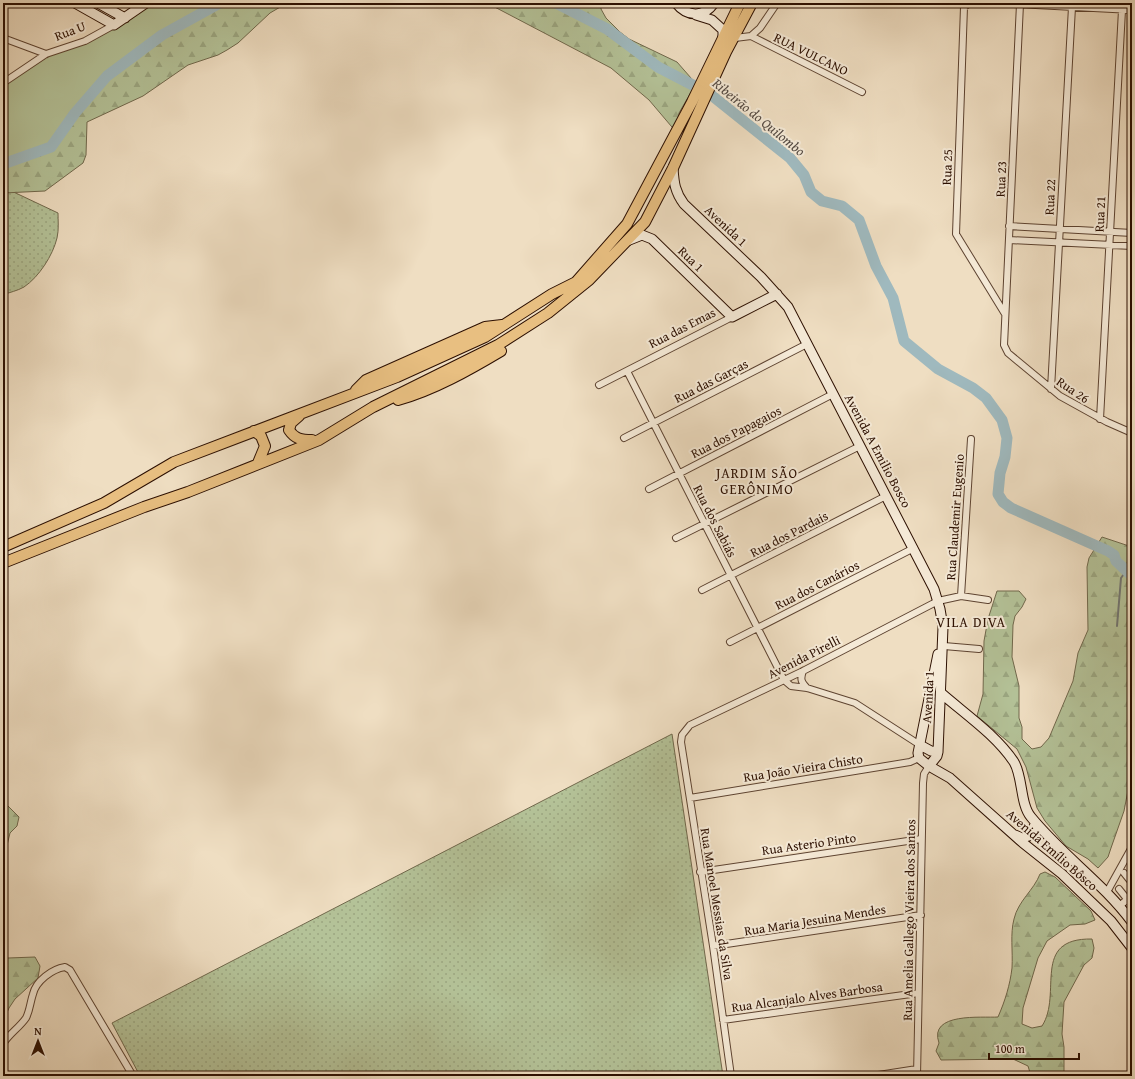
<svg xmlns="http://www.w3.org/2000/svg" width="1135" height="1079" viewBox="0 0 1135 1079" font-family="'Gentium Book Plus',serif">
<style>
.grass{fill:url(#grass-dots);stroke:#70684c}
.forest{fill:url(#forest-firs);stroke:#70684c}
.park{fill:#b4c298;stroke:#70684c}
.lines{fill:none;stroke-linecap:round;stroke-linejoin:round}
.stream{stroke:#717572;stroke-width:2}
.river{stroke:#9fb9be;stroke-width:11}
.street-casing{stroke:#5d4331;stroke-width:8}
.secondary-casing{stroke:#2c0f01;stroke-width:11}
.primary-casing{stroke:#2c0f01;stroke-width:12}
.street{stroke:#f5ead7;stroke-width:6}
.secondary{stroke:#f5ead7;stroke-width:9}
.primary{stroke:#e8bf81;stroke-width:10}
.labels{text-anchor:middle;dominant-baseline:central;stroke-width:4;stroke-linejoin:round;paint-order:stroke}
.street-label{font-size:13px;fill:#2c0f01;stroke:#f5ead7}
.water-label{font-size:14px;font-style:italic;fill:#544a43;stroke:#f5ead7}
.neighbourhood-label{font-size:14px;letter-spacing:1px;fill:#2c0f01;stroke:#f5ead7}
</style>
<defs>
<pattern id="grass-dots" width="8" height="8" patternUnits="userSpaceOnUse"><rect width="8" height="8" fill="#b4c298"/><path d="M2 2h.1M6 6h.1" fill="none" stroke="#9ba681" stroke-width="1.8" stroke-linecap="round"/></pattern>
<pattern id="forest-firs" width="22" height="20" patternUnits="userSpaceOnUse"><rect width="22" height="20" fill="#b4c298"/><path d="M5 1l3.5 6h-7zM16 11l3.5 6h-7z" fill="#9ba681"/></pattern>
</defs>
<rect width="100%" height="100%" fill="#efdec2"/>
<filter id="stains"><feTurbulence type="fractalNoise" baseFrequency=".005" numOctaves="4"/><feColorMatrix values="0 0 0 0 .2 0 0 0 0 .09 0 0 0 0 .02 0 0 0 .5 -.17"/></filter>
<radialGradient id="worn" r=".72"><stop offset=".6" stop-color="#630" stop-opacity="0"/><stop offset="1" stop-color="#630" stop-opacity=".3"/></radialGradient>
<path class="grass" d="M3,187L58,213C58,220 59,230 57,238C53,255 39,277 24,287C17,291 10,292 3,295Z
M672,734L723,1076H140L112,1023Z"/>
<path class="forest" d="M191,3H287L270,13L238,43L227,50L218,55L188,65L143,96L87,122L86,155L83,163L45,191L3,193V103Z
M487,3H601V9L606,18L620,32L629,39L677,62L691,78L694,87L679,113L677,133L649,100L611,68Z
M1102,537L1132,547L1130,780L1124,811L1111,848L1108,857L1098,868L1088,859L1066,846L1045,821L1037,808L1026,767L1017,749L977,716L983,694L984,641L988,619L997,591H1019L1026,599L1022,607L1015,616L1013,625L1012,657L1019,686V718L1022,727V739L1032,749L1041,747L1049,738L1073,681L1078,653L1088,630L1087,567L1089,558Z
M3,801L19,817L17,826L10,833L3,862Z
M1045,872L1055,877L1091,911L1095,920L1085,924L1070,925L1047,941L1038,958L1023,1008L1022,1024L1032,1028L1042,1026C1063,994 1030,938 1092,939L1094,948L1092,958L1084,965L1064,1002L1062,1034L1064,1047V1076H1031L1028,1066L1013,1059L941,1060L936,1051L939,1043C928,1012 982,1018 998,1017C1005,1001 1010,985 1012,968C1013,951 1010,934 1014,919C1018,901 1034,890 1040,874Z
M3,956L8,958L35,957L40,966L38,978L15,999L9,1008L5,1017L3,1042Z"/>
<path class="park" d="M149,3H220L162,35L107,76L75,113L51,147L3,164V85L52,54L86,42Z"/>
<g class="lines">
<path class="stream" d="M1117,626L1121,578L1126,571"/>
<path class="river" d="M556,3L607,29L658,67L710,94L790,158L804,175L811,192L822,201L842,206L859,220L876,266L893,298L904,341L938,369L973,388L986,398L1002,420L1007,438L1005,457L1000,473L998,494L1003,502L1011,508L1108,551L1114,555L1116,561L1132,576
M3,164L51,147L75,113L107,76L162,35L220,3"/>
<g class="street-casing">
<path id="street" d="M970,3L964,7L956,234L1005,314
M995,3L1132,10
M1020,4L1004,345L1008,353L1060,396L1107,422L1132,433
M751,36L862,92
M3,38L46,54
M735,38L751,36L760,28L777,3
M3,83L46,54L85,41L114,25
M1009,226L1132,233
M1009,240L1132,246
M627,371L784,680L791,686L807,688L855,703L920,745
M599,385L732,317
M1051,389L1072,7
M1100,419L1122,10
M624,438L807,344
M649,489L833,394
M676,538L860,446
M702,590L886,496
M961,596L971,439
M730,642L914,548
M944,646L979,649
M803,671C800,679 801,682 807,688
M690,798L910,762L919,758
M700,872L921,839
M1124,873L1132,883
M1119,889L1127,899
M1107,892L1132,847
M1119,906L1132,896
M713,946L921,915
M723,1020L918,993
M3,1044C9,1034 19,1028 26,1018C30,1010 30,1003 33,994C36,981 52,969 65,967L70,970L133,1076
M731,1076L713,946L681,742L682,735L690,725L803,671L938,601L961,596L988,600
M872,1076L917,1069
M917,1076L923,783L924,774L929,766"/>
</g>
<g class="secondary-casing">
<path id="secondary" d="M75,3L114,25L146,3
M98,3L125,18
M676,3C687,17 704,18 714,3
M696,15L712,20L723,30V39
M673,168C674,183 675,192 684,204L761,277L788,307L934,589L940,609L943,627L938,752L937,756L929,766
M627,241L642,235L652,239L732,317L777,294
M938,654L918,753L919,758L929,766L950,778L1023,843L1062,874L1111,921L1132,948
M941,693C965,714 996,735 1014,762C1023,777 1020,804 1031,817C1062,855 1103,883 1132,922
M920,745L931,751L938,752
M1015,835L1022,838L1029,836L1036,823"/>
</g>
<g class="primary-casing">
<path id="primary" d="M356,390L366,380L485,327L502,325
M398,400C434,390 469,370 501,351
M299,416L291,423L289,430C295,439 301,440 312,440
M254,431L261,436L265,446L258,463
M3,547L104,503L174,462L397,377L485,337L552,294L576,282L627,224L692,102L740,3
M3,563L144,507L188,492L319,440L373,407L498,345L548,313L589,280L645,222L673,168L726,52L752,3"/>
</g>
<use href="#street" class="street"/>
<use href="#secondary" class="secondary"/>
<use href="#primary" class="primary"/>
</g>
<g class="labels">
<g class="street-label">
<text transform="translate(70 31) rotate(-21)">Rua U</text>
<text transform="translate(811 54) rotate(26)">RUA VULCANO</text>
<text transform="translate(947 167) rotate(-88)">Rua 25</text>
<text transform="translate(1001 179) rotate(-87)">Rua 23</text>
<text transform="translate(1050 197) rotate(-87)">Rua 22</text>
<text transform="translate(1100 214) rotate(-87)">Rua 21</text>
<text transform="translate(726 226) rotate(43)">Avenida 1</text>
<text transform="translate(691 259) rotate(44)">Rua 1</text>
<text transform="translate(682 328) rotate(-27)">Rua das Emas</text>
<text transform="translate(711 381) rotate(-27)">Rua das Garças</text>
<text transform="translate(1073 390) rotate(34)">Rua 26</text>
<text transform="translate(736 432) rotate(-27)">Rua dos Papagaios</text>
<text transform="translate(878 451) rotate(62)">Avenida A Emilio Bosco</text>
<text transform="translate(955 517) rotate(-86)">Rua Claudemir Eugenio</text>
<text transform="translate(715 521) rotate(63)">Rua dos Sabiás</text>
<text transform="translate(789 534) rotate(-27)">Rua dos Pardais</text>
<text transform="translate(817 585) rotate(-27)">Rua dos Canários</text>
<text transform="translate(804 657) rotate(-27)">Avenida Pirelli</text>
<text transform="translate(928 697) rotate(-87)">Avenida 1</text>
<text transform="translate(803 768) rotate(-9)">Rua João Vieira Chisto</text>
<text transform="translate(809 844) rotate(-8)">Rua Asterio Pinto</text>
<text transform="translate(1052 850) rotate(41)">Avenida Emílio Bôsco</text>
<text transform="translate(717 904) rotate(81)">Rua Manoel Messias da Silva</text>
<text transform="translate(815 920) rotate(-9)">Rua Maria Jesuina Mendes</text>
<text transform="translate(909 920) rotate(-89)">Rua Amelia Gallego Vieira dos Santos</text>
<text transform="translate(807 997) rotate(-8)">Rua Alcanjalo Alves Barbosa</text>
</g>
<g class="water-label">
<text transform="translate(759 117) rotate(39)">Ribeirão do Quilombo</text>
</g>
<g class="neighbourhood-label">
<text x="757" y="473">JARDIM SÃO<tspan x="757" dy="16">GERÔNIMO</tspan></text>
<text x="971" y="622">VILA DIVA</text>
</g>
</g>
<rect width="1135" height="1079" fill="none" stroke="#efdec2" stroke-width="16"/>
<rect x="4" y="4" width="1127" height="1071" fill="none" stroke="#2c0f01" stroke-width="2"/>
<rect x="8" y="8" width="1119" height="1063" fill="none" stroke="#2c0f01"/>
<g transform="translate(38 1041)" stroke="#f5ead7" stroke-width="3" paint-order="stroke">
<path d="M0-3L7 15L0 10L-7 15Z" fill="#2c0f01"/>
<text y="-6" font-size="11" font-weight="bold" text-anchor="middle" fill="#2c0f01">N</text>
</g>
<path d="M989 1053v6h90v-6" fill="none" stroke="#2c0f01" stroke-width="2"/>
<text x="995" y="1053" font-size="12" fill="#2c0f01" stroke="#f5ead7" stroke-width="3" paint-order="stroke">100 m</text>
<rect width="100%" height="100%" filter="url(#stains)"/>
<rect width="100%" height="100%" fill="url(#worn)"/>
</svg>
